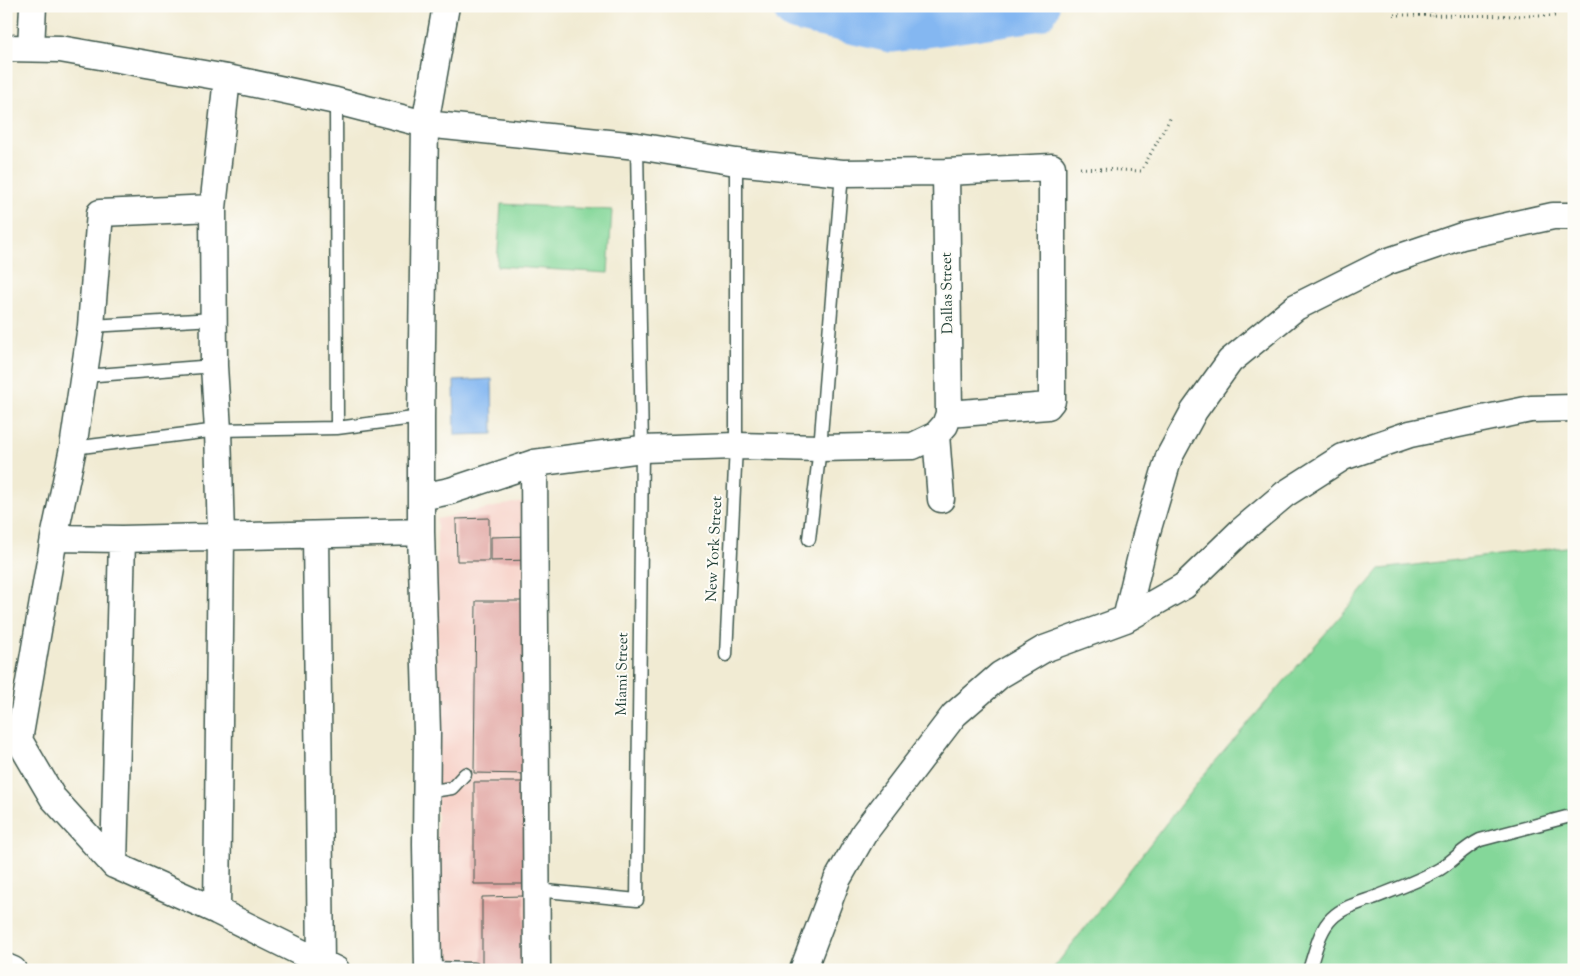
<svg xmlns="http://www.w3.org/2000/svg" width="1580" height="976" viewBox="0 0 1580 976" font-family="'Sorts Mill Goudy',serif">
<style>
.built{fill:#f7d1c8}
.green{fill:#84d799;stroke:#528a66}
.water{fill:#84b7f1;stroke:#527a92}
.lines{fill:none;stroke-linecap:round;stroke-linejoin:round}
.river{stroke:#84b7f1;stroke-width:51}
.building{fill:#e1a4a1}
.service-casing{stroke:#3e574c;stroke-width:15}
.minor-casing{stroke:#3e574c;stroke-width:29}
.path{stroke:#3e574c;stroke-width:3;stroke-dasharray:1 4;stroke-linecap:butt}
.service{stroke:#fff;stroke-width:12}
.minor{stroke:#fff;stroke-width:26}
.labels{text-anchor:middle;dominant-baseline:central;stroke-width:4;stroke-linejoin:round;paint-order:stroke}
.street-label{font-size:15px;fill:#1f3d34;stroke:#fdfcf7}
</style>
<rect width="100%" height="100%" fill="#fdfcf7"/>
<filter id="ink" filterUnits="userSpaceOnUse"><feTurbulence type="fractalNoise" baseFrequency=".02" numOctaves="2"/><feDisplacementMap in="SourceGraphic" scale="10" xChannelSelector="R" yChannelSelector="G"/><feConvolveMatrix kernelMatrix="1 2 1 2 8 2 1 2 1" color-interpolation-filters="sRGB"/></filter>
<filter id="wash" filterUnits="userSpaceOnUse"><feTurbulence type="fractalNoise" baseFrequency=".0096" numOctaves="4" result="noise"/><feDisplacementMap in="SourceGraphic" scale="20" xChannelSelector="R" yChannelSelector="G"/><feGaussianBlur stdDeviation="1.12" result="paint"/><feColorMatrix in="noise" values="0 0 0 0 0 0 0 0 0 0 0 0 0 0 0 0 0 1.4 0 .05"/><feComposite in="paint" operator="in"/></filter>
<g filter="url(#wash)">
<rect width="100%" height="100%" fill="#f1ebd3"/>
<path class="built" d="M533,499L532,970H437V519Z"/>
<path class="green" d="M501,204L612,210L608,273L497,266Z
M1574,546V970H1052L1206,772L1381,569Z"/>
<path class="water" d="M492,379L493,434L455,435L454,381Z"/>
<g class="lines">
<path class="river" d="M798,6L892,27L1034,6"/>
</g>
<g id="blocks">
<path class="building" d="M489,518V561H457L456,519Z
M531,536V560L491,561V537Z
M476,601H529L527,774L474,773Z
M474,782H530L529,884H474Z
M524,896V970H482V897Z"/>
</g>
</g>
<g filter="url(#ink)">
<use href="#blocks" fill-opacity="0" stroke="#3e574c" stroke-width="1"/>
<g class="lines">
<g class="service-casing">
<path id="service" d="M336,101L337,428
M91,326L214,319
M84,376L214,366
M73,448L218,430L337,428L421,417
M809,539L820,448L842,173
M726,655L736,446V162
M426,792L452,788L465,774
M536,890L637,900L642,449L637,146
M428,968L474,969
M1309,970C1315,953 1319,930 1332,918C1343,907 1359,903 1373,898C1396,889 1419,881 1440,869C1454,860 1464,848 1480,840L1574,815"/>
</g>
<g class="minor-casing">
<path id="minor" d="M6,48L60,49L227,78L336,101L425,124L637,146L736,162L842,173L946,172L1052,167V401L1048,406L949,414
M31,48L33,6
M213,208L100,213L91,326L73,448L54,538L19,740L53,798L114,865L217,911L336,970
M936,435L941,499
M534,463L537,970
M421,497L450,491L534,463L642,449L736,446L820,448L913,446L936,435L945,425L949,414L946,172
M316,535L321,963
M54,538L122,539L421,532
M1126,619L1146,535L1169,457L1194,411L1230,361L1296,307L1386,262L1462,236L1553,216H1574
M114,865L122,539
M217,911L221,537L218,430L214,366L213,208L227,78
M6,967L13,970
M428,970L426,845L427,732L421,532V417L425,124L446,6
M803,970L837,880L864,833L954,715L1000,675L1044,649L1126,619L1184,586L1241,531L1285,494L1343,457L1410,434L1531,409L1574,408"/>
</g>
<path class="path" d="M1430,6L1432,16
M1394,15L1555,16
M1080,168L1141,171L1171,117"/>
<use href="#service" class="service"/>
<use href="#minor" class="minor"/>
</g>
</g>
<g class="labels">
<g class="street-label">
<text transform="translate(948 293) rotate(-91)">Dallas Street</text>
<text transform="translate(715 549) rotate(-87)">New York Street</text>
<text transform="translate(623 674) rotate(-89)">Miami Street</text>
</g>
</g>
<rect width="1580" height="976" fill="none" stroke="#fdfcf7" stroke-width="25"/>
</svg>
